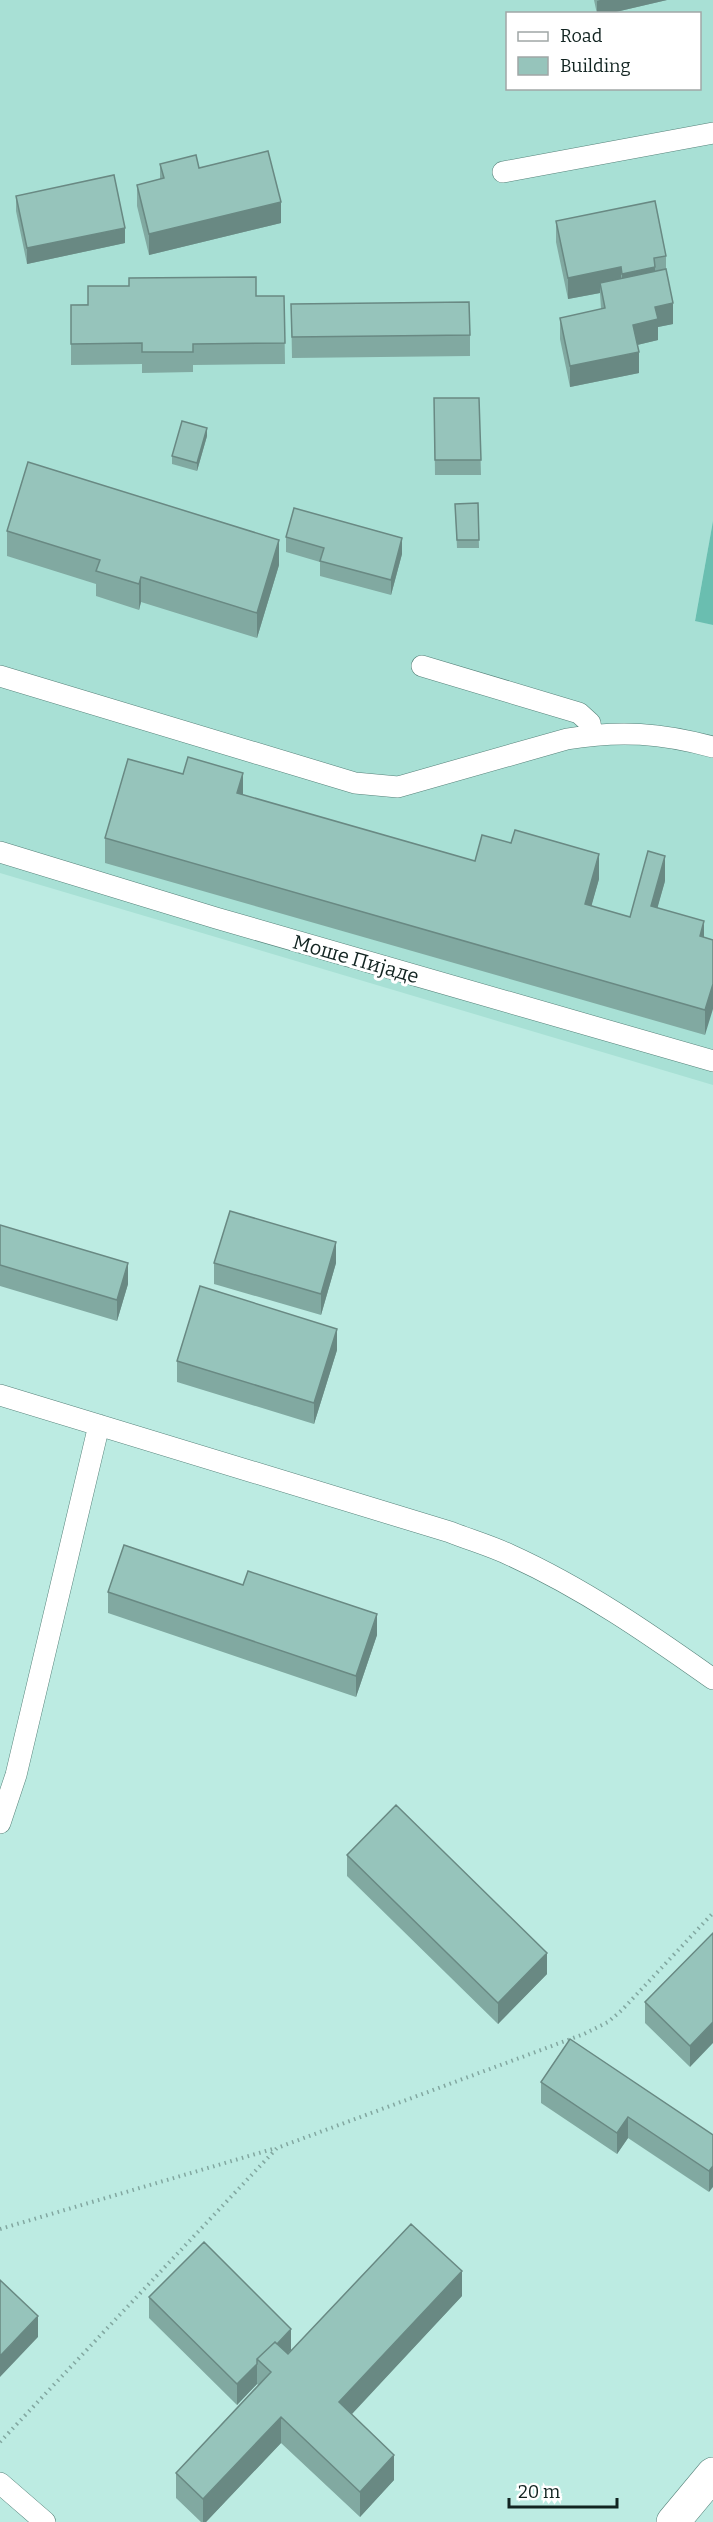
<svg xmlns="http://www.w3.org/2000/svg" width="713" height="2522" viewBox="0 0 713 2522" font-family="Bitter,serif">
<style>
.built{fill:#a8e0d5;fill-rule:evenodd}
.green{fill:#6abeb0}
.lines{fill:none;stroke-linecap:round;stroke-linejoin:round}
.lane-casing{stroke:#56827a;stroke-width:22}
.street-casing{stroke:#56827a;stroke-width:34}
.path{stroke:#82a7a0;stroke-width:4;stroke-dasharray:1.5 4.5;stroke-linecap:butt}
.lane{stroke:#fff;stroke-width:21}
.street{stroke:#fff;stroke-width:33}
.wall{fill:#81a9a1}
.shaded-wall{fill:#698983}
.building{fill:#96c4bb;stroke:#698983;stroke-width:1.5}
.labels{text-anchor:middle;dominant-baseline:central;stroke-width:6;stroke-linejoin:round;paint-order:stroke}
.street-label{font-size:20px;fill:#122421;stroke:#fff}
</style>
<rect width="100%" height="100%" fill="#bcebe2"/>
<path class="built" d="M0,0H713V521L695,620L713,625V1085L0,873ZM508,14H700V88H508Z"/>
<path class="green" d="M713,521V625L695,621Z"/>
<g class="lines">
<g class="lane-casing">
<path id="lane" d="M503,172L713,133
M422,666L579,713L590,723L592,735
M0,676L355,783L398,787L567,739C620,730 661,733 713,747
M0,852L216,918L713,1061
M0,1395L450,1532C470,1540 491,1546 510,1555C583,1588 648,1633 713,1679
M0,1823L16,1775L99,1425
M0,2483L45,2522"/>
</g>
<g class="street-casing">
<path id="street" d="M673,2522L713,2474"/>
</g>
<path class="path" d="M0,2229L276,2148
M0,2442L277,2148L584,2034L608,2022L622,2010L713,1913"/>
<use href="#lane" class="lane"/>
<use href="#street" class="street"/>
</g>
<path class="wall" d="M594,0H667L607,14H597Z
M160,164L199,168L281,223L149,255L137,206V185L160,179Z
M16,196L125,243L27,264L16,211Z
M556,221L666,256V270L673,324L658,327V340L637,345L639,373L570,387L560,339V318L601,309L600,293L568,299L556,242Z
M256,296H284L285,364L193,365V372L142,373V364L71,365V305Z
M291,304L470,335V356L292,358Z
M434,398H479L481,475H435Z
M207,436L197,471L172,464V456Z
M478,503L479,548H457L455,504Z
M7,531L279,565L257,638L141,602L139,610L96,596V584L7,556Z
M286,537L402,554L391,595L320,576V562L286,552Z
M243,795L475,861L599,879L591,906L630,917L665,881L657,908L704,937L713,940L705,1035L105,863V838Z
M0,1225L128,1284L117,1321L0,1286Z
M214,1263H336L321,1315L214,1284Z
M337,1350L314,1424L177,1382V1361Z
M243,1585L377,1635L356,1697L108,1613V1592Z
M347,1855L547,1974L498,2024L347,1876Z
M713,1933L690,2067L645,2023V2002Z
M541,2082L713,2135L709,2192L628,2138L617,2154L541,2103Z
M462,2296L351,2414L394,2480L360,2517L281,2443L206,2522H201L176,2498V2473L258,2385L257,2384L237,2405L149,2318V2297L291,2350Z"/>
<path class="shaded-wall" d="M600,0H667L607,14H597V1Z
M281,202V223L149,255V234Z
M125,228V243L27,264V248Z
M621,267V288L600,283V293L568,299V278Z
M655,267V288L622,295V274Z
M673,303V324L658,327V340L633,346V325L655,307Z
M639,352V373L570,387V366Z
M207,428V436L197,471V463Z
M402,538V554L391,595V580Z
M279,540V565L257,638V613Z
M141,577V602L139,610V584Z
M243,773V798L237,793Z
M599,854V879L585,929V904Z
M665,856V881L651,931V906Z
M704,921V947L700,936Z
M713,984V1009L705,1035V1010Z
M336,1242V1263L321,1315V1294Z
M128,1263V1284L117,1321V1300Z
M337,1329V1350L314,1424V1403Z
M377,1614V1635L356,1697V1676Z
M547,1953V1974L498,2024V2003Z
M713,2022V2043L690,2067V2046Z
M628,2117V2138L617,2154V2133Z
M713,2166V2187L709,2192V2171Z
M462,2271V2296L339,2428V2402Z
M38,2316V2337L0,2377V2356Z
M291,2329V2350L270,2371L260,2361Z
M257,2364V2384L237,2405V2384Z
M281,2417V2443L206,2522H203V2499Z
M394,2455V2480L360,2517V2492Z"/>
<path class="building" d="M268,151L281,202L149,234L137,185L164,178L160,164L196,155L199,168Z
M114,175L125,228L27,248L16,196Z
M655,201L666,256L654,258L655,267L622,274L621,267L568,278L556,221Z
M666,269L673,303L655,307L658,319L633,325L639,352L570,366L560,318L605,308L600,283Z
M256,277V296H284L285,343L193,344V352H142V343L71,344V305H88V286H129V278Z
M469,302L470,335L292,337L291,304Z
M434,398H479L481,460H435Z
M182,421L207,428L197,463L172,456Z
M28,462L279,540L257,613L141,577L139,584L96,571L100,560L7,531Z
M478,503L479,540H457L455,504Z
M294,508L402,538L391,580L320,561L324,548L286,537Z
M188,757L243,773L237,793L475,861L482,835L511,843L515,830L599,854L585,904L630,917L648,851L665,856L651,906L704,921L700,936L713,940V984L705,1010L105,838L128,759L183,774Z
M230,1211L336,1242L321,1294L214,1263Z
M0,1225L128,1263L117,1300L0,1265Z
M200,1286L337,1329L314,1403L177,1361Z
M124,1545L243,1585L248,1571L377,1614L356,1676L108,1592Z
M396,1805L547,1953L498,2003L347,1855Z
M713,1933V2022L690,2046L645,2002Z
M570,2039L713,2135V2166L709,2171L628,2117L617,2133L541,2082Z
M411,2224L462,2271L339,2402L394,2455L360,2492L281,2417L203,2499L176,2473L271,2372L257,2359L275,2342L288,2354Z
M204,2242L291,2329L277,2344L275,2342L257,2359V2364L237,2384L149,2297Z
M0,2280L38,2316L0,2356Z"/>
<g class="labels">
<g class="street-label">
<text transform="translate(356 959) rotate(16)">Моше Пијаде</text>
</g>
</g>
<rect x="506" y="12" width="195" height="78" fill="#ffffff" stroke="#a0a7a6" stroke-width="1.5"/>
<rect x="518" y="32" width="30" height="9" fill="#ffffff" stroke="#a0a7a6" stroke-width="1.5"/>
<text x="560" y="42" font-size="18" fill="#122421">Road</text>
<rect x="518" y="57" width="30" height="18" fill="#96c4bb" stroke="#a0a7a6" stroke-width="1.5"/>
<text x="560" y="72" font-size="18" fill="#122421">Building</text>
<path d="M509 2498v9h108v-9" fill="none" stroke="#122421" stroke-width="3"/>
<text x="518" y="2498" font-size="18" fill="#122421" stroke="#ffffff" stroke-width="4.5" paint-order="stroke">20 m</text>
</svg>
